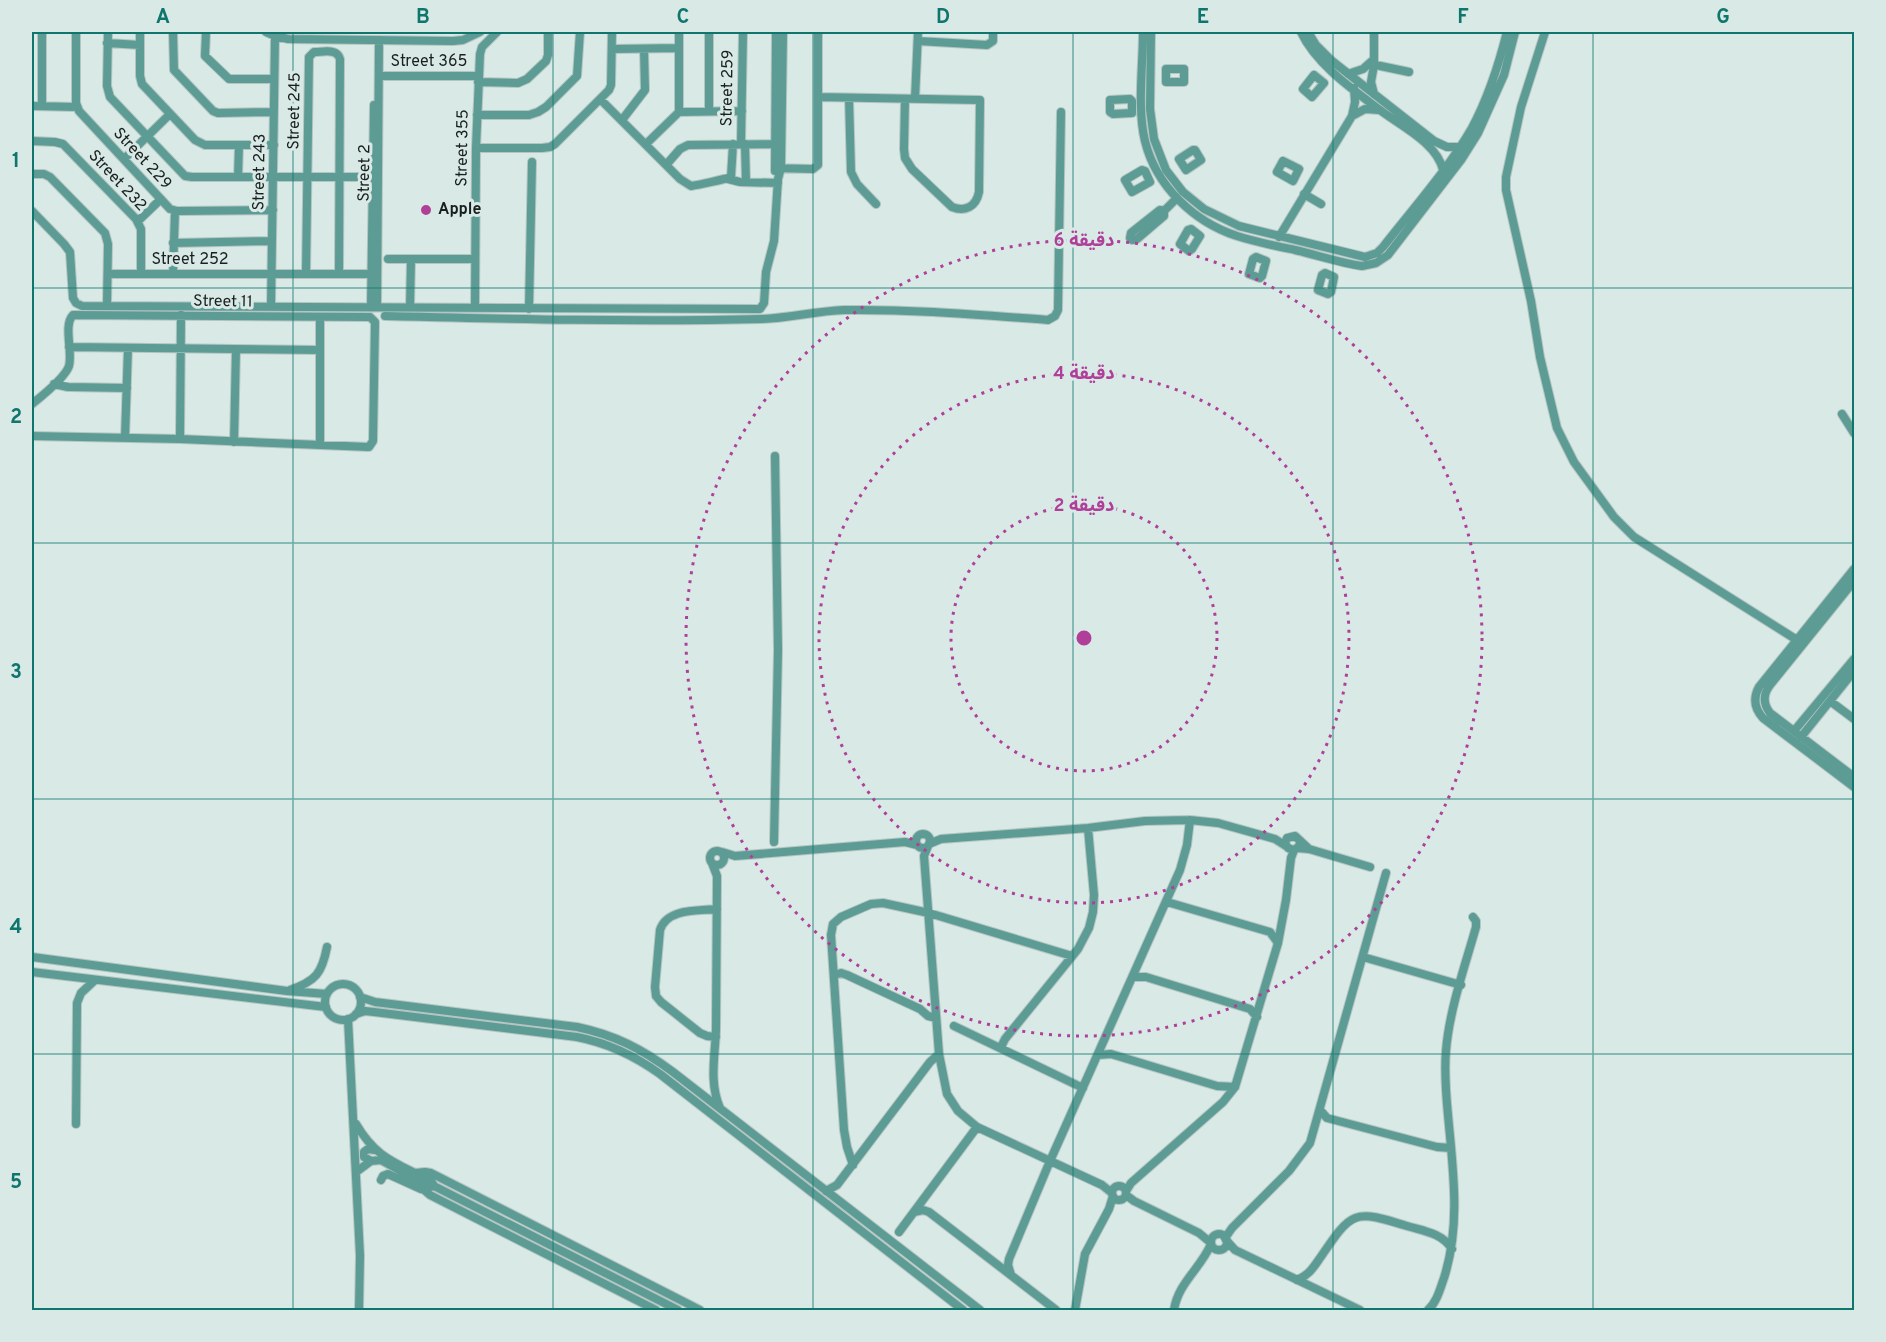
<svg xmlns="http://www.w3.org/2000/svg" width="1886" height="1342" viewBox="0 0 1886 1342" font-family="Overpass,'Noto Sans Arabic',sans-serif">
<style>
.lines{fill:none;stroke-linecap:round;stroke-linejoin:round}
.minor-casing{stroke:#b5c5c2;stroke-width:10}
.minor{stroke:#5c9c94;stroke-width:8}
.grid{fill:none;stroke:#0f766e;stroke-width:1.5;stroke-opacity:0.55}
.ring{fill:none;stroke:#b03f9a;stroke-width:3;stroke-dasharray:3 6}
.poi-dot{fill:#b03f9a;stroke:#d8e9e6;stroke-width:2}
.labels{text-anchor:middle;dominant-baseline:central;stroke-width:6;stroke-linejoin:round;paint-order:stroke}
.street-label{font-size:16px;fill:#181f1e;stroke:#d8e9e6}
.poi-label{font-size:16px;font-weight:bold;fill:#181f1e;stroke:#d8e9e6;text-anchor:start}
.centre{fill:#b03f9a;stroke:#d8e9e6;stroke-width:3}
.ring-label{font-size:18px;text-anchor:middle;font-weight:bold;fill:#b03f9a;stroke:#d8e9e6;stroke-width:6;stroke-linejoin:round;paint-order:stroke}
.neatline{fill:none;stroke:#0f766e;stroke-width:2}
.grid-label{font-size:20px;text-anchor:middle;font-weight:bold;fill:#0f766e}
</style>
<rect width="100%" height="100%" fill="#d8e9e6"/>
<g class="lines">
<g class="minor-casing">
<path id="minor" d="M76,32V103L79,111L170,209L177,211L273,210
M108,32L107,86L110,97L185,176L192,177H373
M140,32V76L142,84L195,140L205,145H274
M173,32L174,70L213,111L218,113L274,112
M206,32L205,56L229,79H274
M266,32L275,36L288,39L453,41L463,40L480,32
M679,32V112
M1143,32C1143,66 1137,108 1145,141C1156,186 1194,222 1237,236C1256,242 1276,246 1295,250C1317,255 1340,263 1362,266L1376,263L1388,255L1461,160L1478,133L1504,75L1515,32
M1151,32L1150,109L1154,139L1166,170L1183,192L1204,209L1239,226L1365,257L1377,253L1383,247C1412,210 1449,168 1472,128C1488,98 1499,64 1507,32
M1301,32C1316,64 1352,89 1380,110C1401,126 1437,143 1443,170
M1308,32L1316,45L1332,61L1434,141L1447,147H1460
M1545,32L1521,107L1506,177V190L1531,301L1540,357L1557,428L1574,462L1614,517L1634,537L1797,640
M918,41L987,45L993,41V32
M107,43L140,45
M612,49L679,48
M1371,64L1409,72
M1166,69H1184V82H1166Z
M1348,74L1363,69L1372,61
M1314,75L1324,83L1312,97L1303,89Z
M379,76H479
M478,82L518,83L527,79L546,61L548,55V32
M1374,94L1371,82L1374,65V32
M818,97L980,100L979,192C976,207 965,212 952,207L912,169L905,158L904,149L905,99
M849,98L851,172L857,184L876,204
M600,99L680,179L691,186C698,185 726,179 731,177L733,144
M915,99L918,32
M1130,99L1132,101V113L1113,114L1110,112V100Z
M32,106L77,107
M42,106V32
M709,111V32
M477,115H529L538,112L546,107L577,76L580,32
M1352,116L1365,109L1379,110
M622,120L645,90L644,49
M32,141L55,142L63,144L136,219L141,229V273
M646,144L679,112L742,111
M741,144L743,32
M745,144L746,182
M476,148H542L550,147L555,144L609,90L611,85L612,32
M1193,150H1195L1201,160L1186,170L1179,159Z
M124,159L170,114
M1283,161L1299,169L1293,181L1277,172Z
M666,165L680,149L688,145L775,144
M775,168L813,169L818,165V32
M1142,170L1145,171L1150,182L1132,192L1125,180Z
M775,171L776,32
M32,174H44L50,177L105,233L108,244L107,306
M238,177L239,145
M728,179L740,182L778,183
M1304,194L1321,204
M1160,210L1164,211V216L1137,239L1132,240L1130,238L1131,233Z
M32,211L64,244L70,252L73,298L76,303L82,306L760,309L764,303L766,272L774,241L778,179L781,168L783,32
M1164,211L1177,198
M138,221L161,199
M1191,229L1200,236L1192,249L1189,251L1180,244L1188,230Z
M1279,237L1352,116L1355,102L1354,88
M173,243L272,241
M1256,257L1266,261L1262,276L1260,278L1249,274L1253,259Z
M388,259H475
M173,273L175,211
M1325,273L1334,277L1331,292L1328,294L1318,290L1322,275Z
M108,274H371
M306,274L309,57L314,52C324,52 337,48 340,59L339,274
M271,307L275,36
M371,307L374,105
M377,307L379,40
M410,307L411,259
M475,308L476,148L480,54L482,47L497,32
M529,309L532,162
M385,316C511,319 637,322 762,319C790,318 816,311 844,310C912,309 980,315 1048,320L1055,316L1058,310L1061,112
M69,347L320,350
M54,384L68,387L127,388
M32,404C42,396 65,378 69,366C73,352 63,325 73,315L370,317L375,322L373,441L369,447L180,439L32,436
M1842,414L1854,433
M125,438L128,348
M180,439L181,315
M234,442L236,349
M320,445V317
M1854,569L1759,687C1753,698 1754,708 1763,718L1854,787
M1854,581L1770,685C1763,694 1763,704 1770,713L1854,777
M1830,701L1854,719
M1794,731L1854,659
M1801,737L1854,671
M916 841a7 7 0 1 1 14 0a7 7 0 1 1-14 0Z
M774,842L778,650L775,456
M1300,842L1299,847L1294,850L1288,848L1285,843L1287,838L1295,836L1309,849
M929,844L941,839L1088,828L1145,821L1190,820L1218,823L1275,839L1286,846
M928,846L924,856L939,1054L947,1094L958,1111L977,1127L1102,1185L1112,1193
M1297,848L1309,849L1370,867
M710 858a7 7 0 1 1 14 0a7 7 0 1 1-14 0Z
M722,852L735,856L905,842L917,845
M712,863L717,876C717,928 716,979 716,1030C715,1056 709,1083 720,1108
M1167,902L1270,932L1278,943
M32,957L287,991L327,994
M1363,957L1461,985
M32,972L326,1007
M834,975L841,973L847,975L920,1009L928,1016L936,1018
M1133,977H1146L1250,1009L1257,1017
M325 1002a18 18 0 1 1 36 0a18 18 0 1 1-36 0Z
M290,990C316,981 322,973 327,947
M360,997L375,1002L577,1027C615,1035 642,1049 673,1072L980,1310
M356,1014L365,1011L374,1012L577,1037C608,1043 635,1056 660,1074L963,1310
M348,1019L360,1256L359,1310
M954,1026L1083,1088
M716,1037L707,1036L700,1033L661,1002L656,996L655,987L660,930C667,908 698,911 717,909
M1001,1047L1005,1039L1078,949L1089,928L1093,912L1094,895L1088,828
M1098,1055L1111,1054L1217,1086L1235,1087
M1320,1110L1327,1118L1437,1147L1451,1148
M76,1124L77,1003L81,993L95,980
M356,1124C377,1160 398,1163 432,1182L434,1186
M371,1161L364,1157V1152L368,1149L375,1150
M853,1165L847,1147L844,1130L831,935L833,924L841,917L871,904L883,903L929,913L1072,956
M356,1172L371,1161L381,1160L430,1187L434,1186L678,1310
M415,1173L425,1172L431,1173L700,1310
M381,1180L383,1176L388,1174L421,1189
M416,1183L430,1195L656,1310
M1112 1193a7 7 0 1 1 14 0a7 7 0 1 1-14 0Z
M826,1191L837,1185L930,1062L939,1054
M1126,1191L1131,1183L1223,1102L1235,1087L1278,943L1286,900L1291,858L1294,850
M1126,1195L1134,1201L1199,1233L1211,1243
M914,1212L923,1210L929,1212L1056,1310
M899,1232L977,1127
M1211 1242a8 8 0 1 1 16 0a8 8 0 1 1-16 0Z
M1225,1238L1232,1228L1289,1171L1310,1143L1386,873
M1226,1240L1235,1250L1360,1310
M1011,1275L1008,1265L1009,1259L1050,1161L1180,870L1187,845L1190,820
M1297,1280C1309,1275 1313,1268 1320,1258C1352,1211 1353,1209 1407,1226C1424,1231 1442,1233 1452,1249
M1075,1310L1085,1254L1109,1209L1113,1196
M1174,1310C1178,1283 1201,1268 1211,1244
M1428,1310C1437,1302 1440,1289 1444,1278C1461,1225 1453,1170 1448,1115C1446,1094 1444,1073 1446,1051C1449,1011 1465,966 1476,927V921L1473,917"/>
</g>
<use href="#minor" class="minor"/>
</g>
<path class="grid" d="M293,32V1310M553,32V1310M813,32V1310M1073,32V1310M1333,32V1310M1593,32V1310M32,288H1854M32,543H1854M32,799H1854M32,1054H1854"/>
<g class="ring">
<circle cx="1084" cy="638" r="133"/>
<circle cx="1084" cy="638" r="265"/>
<circle cx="1084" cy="638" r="398"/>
</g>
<circle class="poi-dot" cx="426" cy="210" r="6"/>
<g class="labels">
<g class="street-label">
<text x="429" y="62">Street 365</text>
<text transform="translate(728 88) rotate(-89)">Street 259</text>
<text transform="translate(295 111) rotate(-89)">Street 245</text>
<text transform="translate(463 148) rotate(-89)">Street 355</text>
<text transform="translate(142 159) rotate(47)">Street 229</text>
<text transform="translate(260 172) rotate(-89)">Street 243</text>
<text transform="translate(365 173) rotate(-89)">Street 2</text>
<text transform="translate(117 181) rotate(47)">Street 232</text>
<text x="190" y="260">Street 252</text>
<text transform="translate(223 302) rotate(1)">Street 11</text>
</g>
<g class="poi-label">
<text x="438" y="210">Apple</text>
</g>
</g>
<circle cx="1084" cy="638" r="9" class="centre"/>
<g class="ring-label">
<text x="1084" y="246">6 دقيقة</text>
<text x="1084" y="379">4 دقيقة</text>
<text x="1084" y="511">2 دقيقة</text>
</g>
<rect width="1886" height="1342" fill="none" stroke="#d8e9e6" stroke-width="66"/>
<rect x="33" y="33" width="1820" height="1276" class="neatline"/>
<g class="grid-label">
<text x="163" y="23">A</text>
<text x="423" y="23">B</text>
<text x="683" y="23">C</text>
<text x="943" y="23">D</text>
<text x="1203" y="23">E</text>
<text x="1463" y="23">F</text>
<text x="1723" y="23">G</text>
<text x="16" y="167">1</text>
<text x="16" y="423">2</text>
<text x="16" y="678">3</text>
<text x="16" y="933">4</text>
<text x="16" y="1188">5</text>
</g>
</svg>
